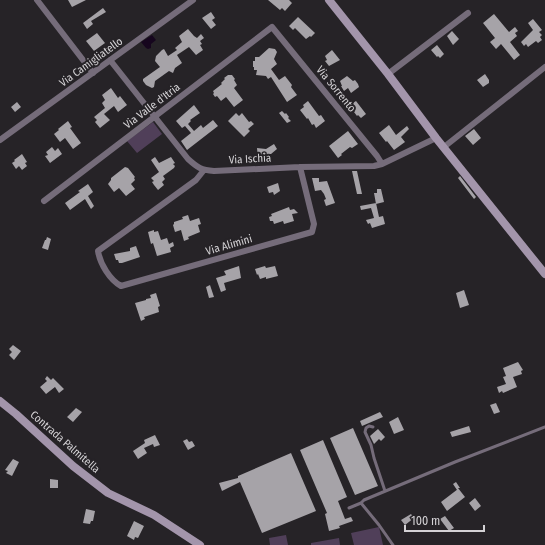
<svg xmlns="http://www.w3.org/2000/svg" width="545" height="545" viewBox="0 0 545 545" font-family="'Fira Sans Condensed',sans-serif">
<style>
.green{fill:#503f59}
.water{fill:#16061e}
.building{fill:#a6a3a8}
.lines{fill:none;stroke-linecap:round;stroke-linejoin:round}
.lane{stroke:#756c7a;stroke-width:3}
.street{stroke:#756c7a;stroke-width:6}
.secondary{stroke:#a395ab;stroke-width:8}
.labels{text-anchor:middle;dominant-baseline:central;stroke-width:4;stroke-linejoin:round;paint-order:stroke}
.street-label{font-size:11px;fill:#d4d2d5;stroke:#262327}
</style>
<rect width="100%" height="100%" fill="#262327"/>
<path class="green" d="M153,122L162,134L137,153L127,141Z
M379,527L383,545H354L351,533Z
M286,535L288,545H270L269,538Z
M339,538L340,545H311V543Z"/>
<path class="water" d="M152,35L156,40L151,44V48L148,49L146,48L141,42Z"/>
<path class="building" d="M68,0H86L72,7Z
M268,0H289L292,3L285,11L282,8L280,10Z
M103,8L106,12L91,21L93,24L87,29L83,23Z
M211,12L215,18L212,20L216,25L211,29L202,18Z
M494,14L509,32L515,27L518,31L515,33L517,36L510,42L520,55L514,60L501,44L496,49L490,42L495,38L483,23Z
M298,17L315,33L311,37L310,36L306,39L295,28L293,30L289,26Z
M533,19L542,30L539,32L542,35L540,37L542,40L538,43L536,41L528,47L526,44L524,46L521,42L533,30L528,23Z
M188,29L194,36L197,38L201,34L204,38L200,41L202,44L200,45L203,50L196,55L189,47L177,55L182,63L175,68L173,73L169,71L155,81L154,87L152,88L146,85L143,81V79L160,67L155,61L156,56L162,50L164,49L168,56L177,50L175,48L182,42L179,36Z
M452,31L459,39L453,45L447,36Z
M97,33L105,43L94,51L86,41Z
M437,45L444,54L440,58L438,56L437,57L431,50Z
M269,48L275,49L277,52L274,59L277,64L271,69L279,80L285,76L292,85L291,87L297,95L287,102L271,77L268,79L266,76L256,75L257,70H254V67H253V61H255V57H259Z
M332,50L340,60L329,66L325,61L327,60L325,56Z
M485,74L489,80V83L483,87L477,80Z
M228,75H232L235,79L234,80L237,85L234,88L243,100L234,107L226,97L221,101L217,96L215,97L213,94L214,93L213,91L222,84L221,83L225,79L224,78Z
M347,76L353,81L355,80L358,84L359,87L351,93L348,88L344,91L341,86H342L340,81Z
M111,88L118,98L120,96L127,105L118,112L114,106L104,114L110,120L100,128L95,122L97,120L94,117L105,108L102,103L105,100L102,95Z
M308,101L319,116L321,115L325,121L316,128L314,124L312,125L308,118L307,119L300,110L304,107L303,105Z
M356,101L366,114L361,118L358,115L357,116L354,112H355L350,105Z
M17,102L21,107L15,112L11,107Z
M194,105L200,113L190,120L191,121L188,124L194,131L201,125L203,128L213,120L218,126L187,150L181,141L191,133L185,126L182,128L176,121Z
M282,111L285,114L286,113L289,117L288,118L291,121L287,123L279,113Z
M236,113L239,116L242,113L249,122L251,121L254,124L248,129L250,131L244,137L228,121Z
M68,121L72,127L70,128L81,143L73,149L65,138L60,142L54,134L59,130L58,129Z
M389,125L396,135L407,126L409,129L401,137L405,142L394,150L387,141L386,142L379,133Z
M474,129L481,138L473,145L465,136Z
M348,131L358,144L352,148L350,147L341,154L342,155L338,158L329,146Z
M274,144L277,149L271,154H266V158L258,159L257,148L266,149Z
M52,147L55,151L58,148L62,154L50,163L45,156L48,155L46,152Z
M22,154L27,162L25,163L27,166L22,170L19,166L16,169L12,163L15,161L14,160Z
M155,157L159,163L171,157L175,163L173,164L175,166L174,168L163,176L165,179L162,182L164,185L158,190L154,185L152,182L154,181L151,178L159,172L151,160Z
M125,167L128,168L135,177L134,178L135,180L131,184L135,189L126,196L119,188L114,192L108,184L111,180V178Z
M352,171H357L362,194H357Z
M460,176L476,197L474,199L458,178Z
M312,178H319V182L327,181L335,203L326,206L324,200L326,199L324,194L321,190L315,191Z
M278,183L280,191L274,195L273,192L269,193L267,187Z
M88,184L93,192L88,196L94,206L91,209L85,199L70,210L65,203L80,192L78,191Z
M377,189H381L384,202L376,204L374,193H377Z
M376,203L379,217L383,216L385,224L372,228L370,223L368,224L366,220L374,218L371,208L361,210L360,206Z
M289,207L290,210L294,209L298,213L292,214L294,221L284,224L283,221L274,224L273,221H270L269,217L272,216L271,214Z
M188,215L190,221L199,218L201,224L198,225L200,232L188,237L189,239L184,241L181,230L175,232L173,225L174,224V222L183,219L182,217Z
M154,230V232L158,231L161,240L167,238L169,244L173,242L174,246L170,248L171,252L157,256L153,243L151,244L148,232Z
M47,237L51,239L48,250L42,248L45,240H46Z
M136,246L140,257L122,263H119L118,260H116L114,254L130,251V248Z
M239,266L241,278L224,283L226,290L221,292L216,278L226,275L224,271Z
M265,266L266,268L275,266L278,276L266,279V277L260,279L258,274L257,275L255,269Z
M210,285L214,297L209,298L206,287Z
M464,290L469,305L460,308L456,293Z
M156,293L160,306L158,307L159,312L144,317L145,319L141,321L135,303L146,300V299L151,298L150,295Z
M13,345L21,351L14,360L9,355L12,352L9,349Z
M518,362L523,370L521,371L522,374L513,377L517,387L503,393L502,391L499,393L497,387L506,384L503,377L506,376L503,368Z
M47,376L51,380L53,378L64,389L59,393L55,387L46,394L40,387L47,381L45,379Z
M496,403L500,412L494,414L490,405Z
M76,408L82,412L73,422L67,417Z
M380,412L383,417L362,426L360,421Z
M398,417L404,430L394,434L389,422Z
M469,426L471,432L452,437L450,432Z
M353,428L378,486L355,495L330,438Z
M378,429L385,437L381,441L379,439L374,444L370,436Z
M155,435L160,445L154,447L153,444L144,448L147,453L138,459L133,451L145,443L144,440Z
M187,439L189,442L192,441L195,446L188,450L183,441Z
M323,440L347,497L338,501L345,519L351,517L353,521L339,526L340,528L329,531L325,514L327,513L300,450Z
M291,453L316,511L262,533L240,482L222,491L219,483L238,478V476Z
M13,459L19,462L12,476L6,473L8,471L5,470Z
M50,479L58,480V488H50Z
M456,482L460,488H458L465,497L447,511L441,502L458,489L457,490L453,484Z
M475,498L481,506L475,511L469,503Z
M86,509L95,511L93,521H91L90,524L83,523Z
M411,514L414,518L405,525L401,520Z
M445,516L454,528L449,531L440,519Z
M134,521L144,526L138,538L135,537L134,540L127,536Z"/>
<g class="lines">
<path class="lane" d="M373,427L369,426L366,428L365,432L371,445L374,458L385,491
M361,503L379,525L393,545
M349,508L361,503L364,500L455,462L545,427"/>
<path class="street" d="M37,0L93,73
M110,60L188,159C198,168 201,170 214,171L300,167L374,166L382,164L436,138
M388,74L468,13
M0,140L193,0
M444,147L545,67
M204,170L196,180L98,251C100,264 110,280 121,286L312,232L314,224L300,167
M44,201L272,27L377,156L382,164"/>
<path class="secondary" d="M329,0L388,74L436,138L545,274
M0,401L16,414L73,466L108,493L154,515L200,545"/>
</g>
<g class="labels">
<g class="street-label">
<text transform="translate(91 62) rotate(-36)">Via Camigliatello</text>
<text transform="translate(336 89) rotate(51)">Via Sorrento</text>
<text transform="translate(152 106) rotate(-37)">Via Valle d'Itria</text>
<text transform="translate(250 159) rotate(-3)">Via Ischia</text>
<text transform="translate(229 245) rotate(-16)">Via Alimini</text>
<text transform="translate(65 442) rotate(41)">Contrada Palmitella</text>
</g>
</g>
<path d="M405 525v6h79v-6" fill="none" stroke="#d4d2d5" stroke-width="2"/>
<text x="411" y="525" font-size="12" fill="#d4d2d5" stroke="#262327" stroke-width="3" paint-order="stroke">100 m</text>
</svg>
